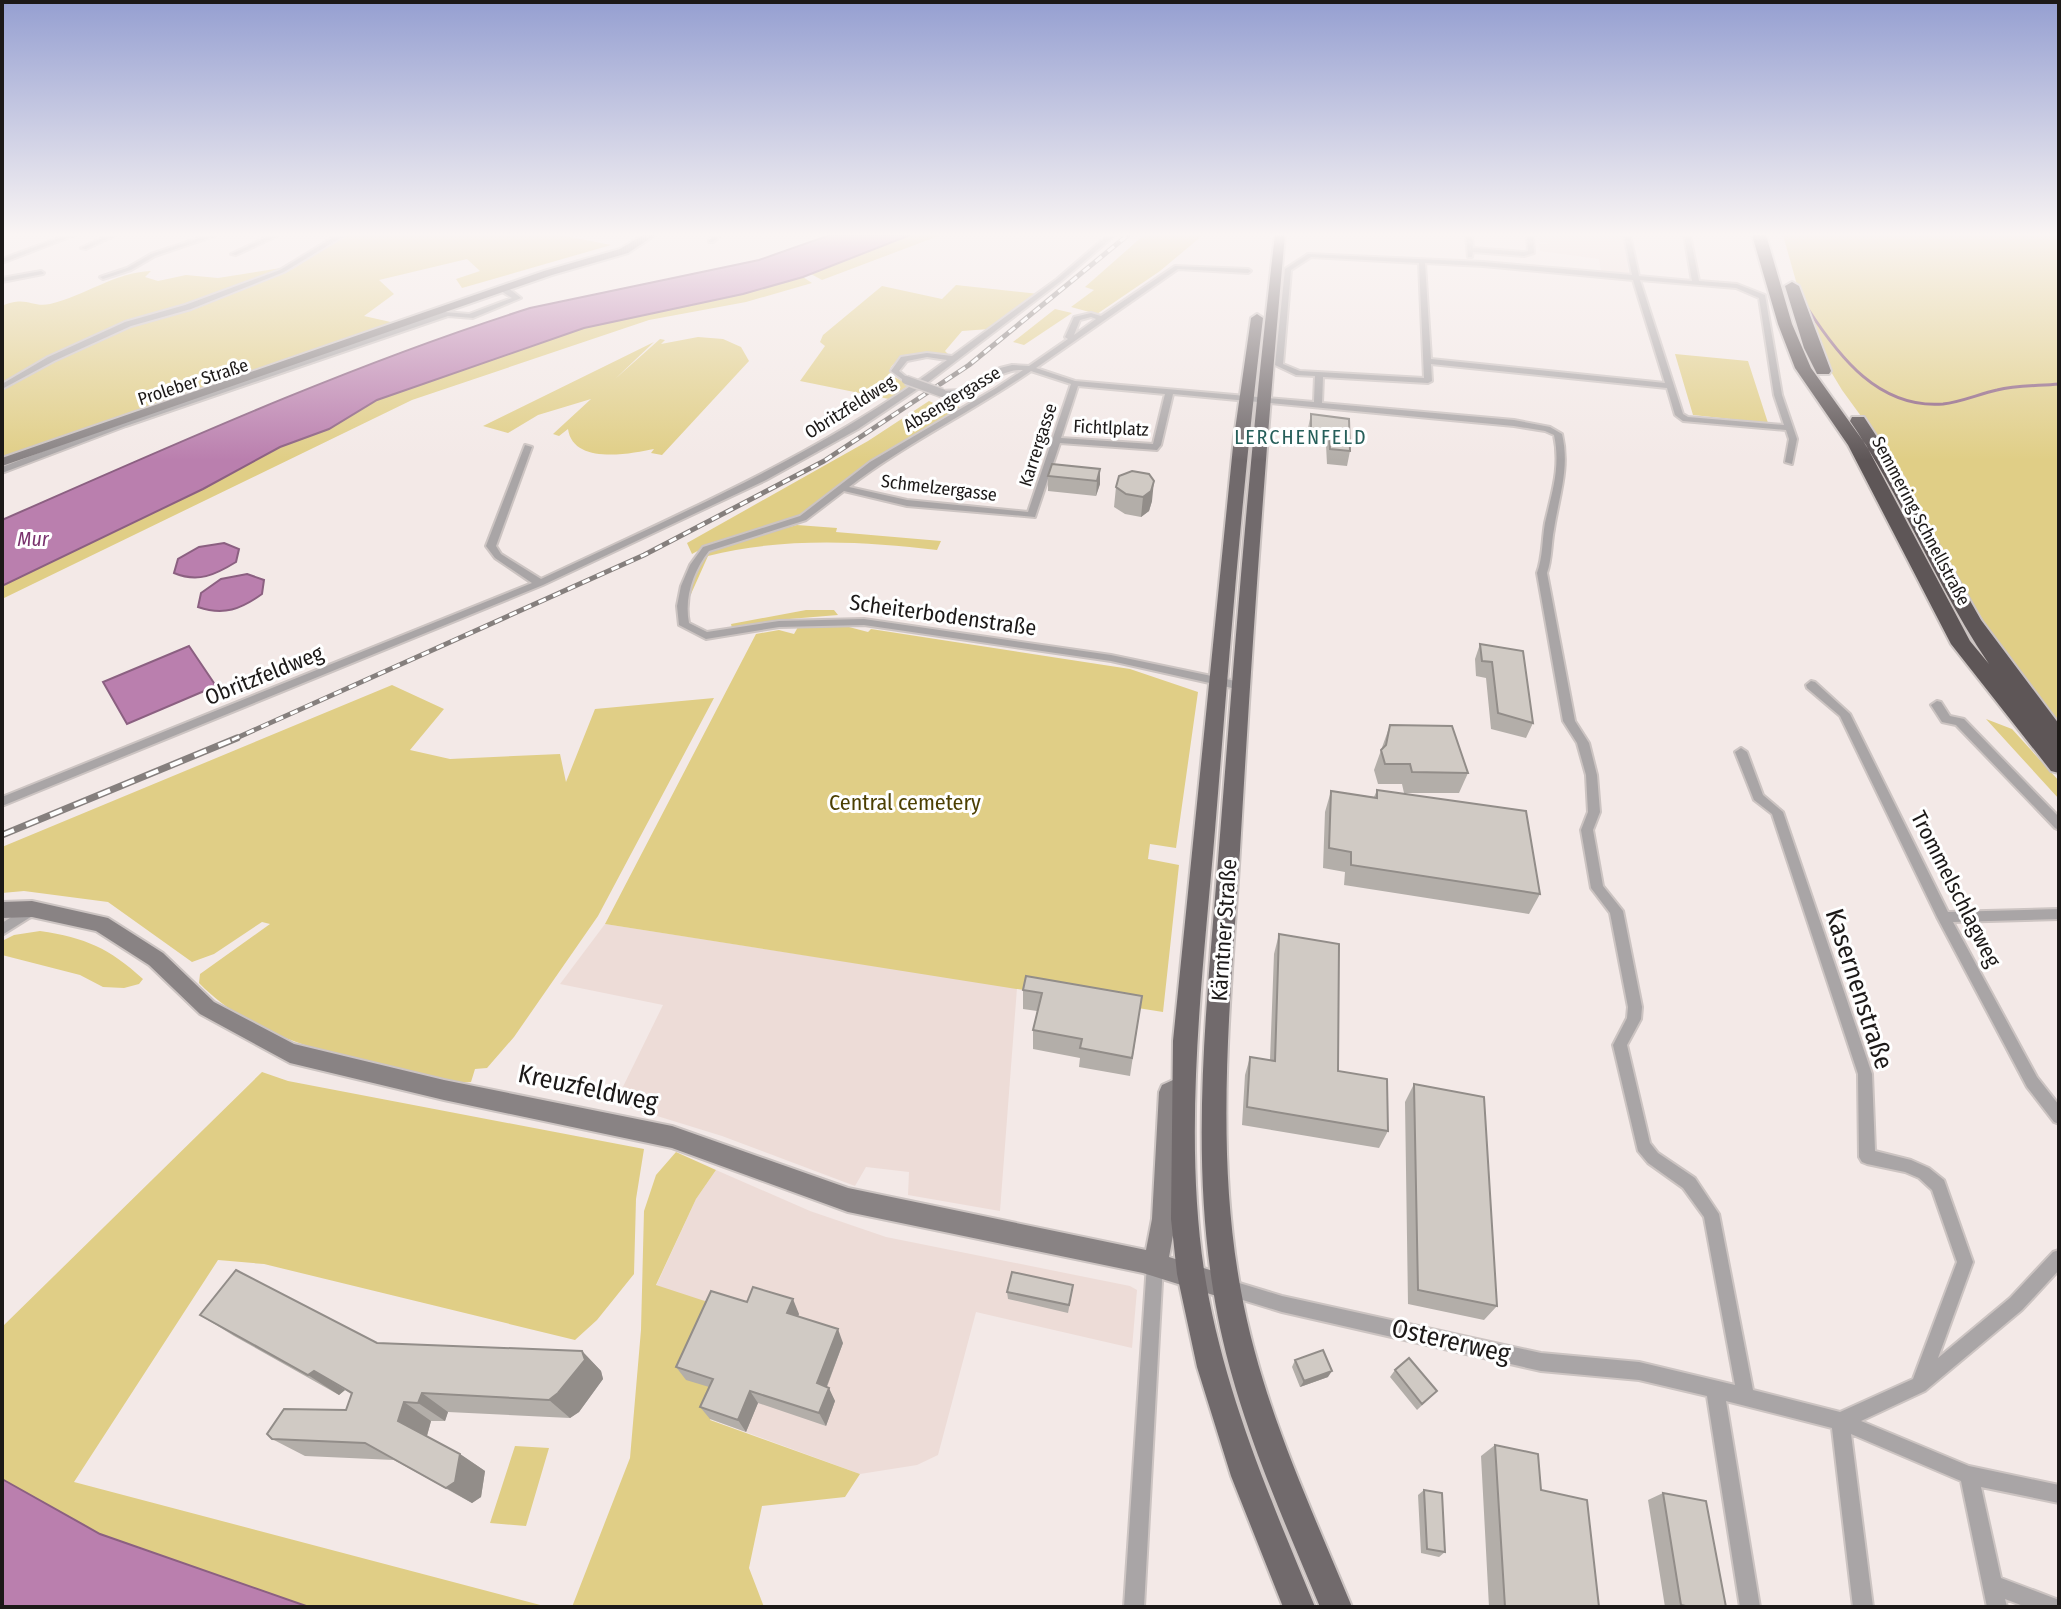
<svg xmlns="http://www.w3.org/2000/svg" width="2061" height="1609" viewBox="0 0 2061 1609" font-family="'Fira Sans Condensed',sans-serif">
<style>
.built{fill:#eddcd7}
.green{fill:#e0ce86}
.water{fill:#ba7fae;stroke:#8b6081;stroke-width:2}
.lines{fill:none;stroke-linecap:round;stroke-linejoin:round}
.stream{stroke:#8b6081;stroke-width:3}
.minor-casing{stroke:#ccc4c2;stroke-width:4}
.secondary-casing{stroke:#ccc4c2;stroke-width:4}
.primary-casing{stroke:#ccc4c2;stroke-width:4}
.motorway-casing{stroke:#ccc4c2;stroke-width:4}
.minor{fill:#a9a5a6;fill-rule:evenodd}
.secondary{fill:#898384;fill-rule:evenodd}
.primary{fill:#716a6c;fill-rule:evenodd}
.motorway{fill:#5e5657;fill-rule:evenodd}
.rail-far1-casing{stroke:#857f7d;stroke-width:5}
.rail-casing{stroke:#857f7d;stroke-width:7}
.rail-far1{stroke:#fff;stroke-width:3;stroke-dasharray:8;stroke-linecap:butt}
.rail{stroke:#fff;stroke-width:4;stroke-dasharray:13;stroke-linecap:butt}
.minor-bridge-casing{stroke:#ccc4c2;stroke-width:11;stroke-linecap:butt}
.minor-bridge{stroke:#a9a5a6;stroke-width:8}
.wall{fill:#b3aea9}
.shaded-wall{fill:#928d89}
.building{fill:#d0cac4;stroke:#928d89;stroke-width:2}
.labels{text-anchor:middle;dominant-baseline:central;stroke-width:6;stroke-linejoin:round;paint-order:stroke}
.far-street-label{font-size:18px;fill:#1c1918;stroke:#fff}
.far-neighbourhood-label{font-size:20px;letter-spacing:2px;fill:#265f5a;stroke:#fff}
.far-water-label{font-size:20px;font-style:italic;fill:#7a336e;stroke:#fff}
.street-label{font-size:22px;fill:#1c1918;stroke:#fff}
.park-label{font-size:22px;fill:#4c3f02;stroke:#fff}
.near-street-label{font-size:26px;fill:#1c1918;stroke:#fff}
</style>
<rect width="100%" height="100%" fill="#f3e9e7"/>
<path class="built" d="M1539,235L1623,236L1629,274L1601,271L1599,259L1540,251L1539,244H1551L1539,241Z
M605,924L1017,988L1000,1211L908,1195L909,1172L866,1167L855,1186L722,1136L615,1103L663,1005L560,984Z
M716,1170L810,1211L886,1237L1130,1286L1137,1290L1132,1348L976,1312L938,1455L917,1465L860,1474L710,1419L656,1286L696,1199Z"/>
<path class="green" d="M347,235H560L611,245L462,288L456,279L480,271L467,259L379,280L394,294L364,316L395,323L2,459V306C26,295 32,308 50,304C85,296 115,272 151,271L145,277L158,281L186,275L218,278L281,268L291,270Z
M910,235H941L822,280L811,274Z
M1144,235H1203L1160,271L1097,314L1071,307L1094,290L1085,287Z
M1783,235H2059V725L1998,645L1943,553L1906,478L1842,390L1813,342Z
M803,277L812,283L746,302L649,320L412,400L2,599V586L203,489L280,447L329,429L377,400L584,328L743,294Z
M956,285L1039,294L989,329L962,331L945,351L948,354C928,356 903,348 890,369L891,375L909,385L889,399L800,381L825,346L820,342L823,335L882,286L942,299Z
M1055,309L1072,313L1024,345L1013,342Z
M698,337L723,339L741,347L749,361L662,455L651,453L654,449C630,454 573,465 568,429L559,436L553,434L591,399L538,415L508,433L483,426L654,342L615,379L660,339L665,340L661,344Z
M1675,354L1748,361L1768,423L1693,415Z
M929,401L940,406L947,402L962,408L865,466L813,510L788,522L714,542L692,554L687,543L868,441Z
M797,525L837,528L836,532L941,541L937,550C862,541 783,537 708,556L691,594L687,595L696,568L710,548Z
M806,610H834L838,615L777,620L732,628L731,624Z
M798,627H849L868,632L871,629L1130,669L1198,692L1176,848L1150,844L1148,859L1179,865L1163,1012L605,924L756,634L779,630L794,634Z
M392,685L444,709L410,750L450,759L560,754L566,782L595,709L714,698L598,916L514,1037L487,1068L475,1069L471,1082C446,1084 417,1075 393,1069C323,1052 251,1036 199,983L200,974L270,924L262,922L214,954L192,962L108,902L24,891L2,893V847Z
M1986,719L2012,729L2059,781V799Z
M40,931C86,938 109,948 143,979L139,984L124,988L103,987L80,975L2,955V941L14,935Z
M262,1072L288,1081L644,1149L636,1199L634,1274L597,1320L575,1340L264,1264L218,1260L74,1482L548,1607H309L100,1534L2,1479V1327Z
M676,1152L716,1170L696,1199L656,1285L720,1306L722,1392L710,1420L860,1474L845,1497L762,1506L749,1568L764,1607H572L630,1458L641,1330L644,1211L656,1175Z
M515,1446L549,1448L526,1526L490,1523Z"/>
<path class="water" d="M830,235H910L803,277L743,294L584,328L377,400L329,429L280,447L203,489L2,586V520C175,444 350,365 530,308L759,260Z
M224,543L239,549L236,562C215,575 198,583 174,573L178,559L199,547Z
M247,574L264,580L262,594C241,609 224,616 198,607L201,593L221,579Z
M189,646L216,686L127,724L103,682Z
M2,1479L100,1534L309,1607H2Z"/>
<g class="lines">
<path class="stream" d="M1808,309C1839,357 1879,409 1943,404C1961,402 1979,394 1997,390C2017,385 2038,386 2059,384"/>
<g class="minor-casing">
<path id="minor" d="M66,235H75L2,263V259Z
M108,235H116L86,249L81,248Z
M208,235H217L155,256L131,270L103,279L100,277L127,268L151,254Z
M271,235H279L236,255L231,254Z
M337,235H345L284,272L191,309L131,326L54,361L2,389V384L48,357L125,322L185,305L280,270Z
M714,235H721L713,242H709V240Z
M1108,235H1115L1061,281L931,380L858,429L766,480L543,585L2,806V797L532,583L495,558L486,546L525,445L532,447L496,546L501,554L541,579C681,513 821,454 947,360L927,357L907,361L899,371L910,380L906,382L891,371L901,357L927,353L952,356L1057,279Z
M1466,235H1472L1473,248L1524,252L1528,251L1527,235H1533L1534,253L1524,256L1473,252L1472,257H1468Z
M1624,235H1630L1639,276L1692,281L1684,235H1690L1699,281L1737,284L1765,295L1782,395L1797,439L1792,464L1785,462L1789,439L1786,430L1683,421L1675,415L1667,388L1431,364L1432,381L1428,383L1323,377L1322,403L1514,420L1550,427L1562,434C1570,468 1559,496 1554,529C1551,544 1552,559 1547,573L1575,721L1589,743L1597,775L1600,812L1593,830L1603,886L1623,911L1642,1007L1641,1019L1627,1045L1650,1143L1658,1153L1695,1178L1719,1214L1753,1390L1840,1412L1913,1379L1957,1262L1932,1190L1919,1178L1905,1172L1867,1164L1862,1162L1859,1157L1858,1074L1772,814L1754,800L1735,752L1741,748L1747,752L1763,795L1783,812L1872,1074L1875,1151L1911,1160L1929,1168L1944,1180L1973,1262L1938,1358L2010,1298L2053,1252L2059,1250V1270L2022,1310L1925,1391L1861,1421L1969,1466L2059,1485V1503L1981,1487L2001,1578L2059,1600V1607H2026L2005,1599L2007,1607H1987L1961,1481L1851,1434L1873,1607H1853L1832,1428L1726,1401L1760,1607H1740L1707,1396L1639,1380L1541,1371L1282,1312L1220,1293L1218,1287L1220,1281L1226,1279L1282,1296L1541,1353L1639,1362L1735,1385L1704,1217L1683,1188L1648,1163L1638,1151L1613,1045L1627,1018L1628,1007L1610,913L1591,888L1581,830L1588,812L1586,775L1577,743L1563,721L1537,573C1543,557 1542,540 1545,523C1552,492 1561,467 1554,435L1545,431L1514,426L1173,394L1161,445L1157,450L1060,443L1035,517L907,506L844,491L806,520L709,551C693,571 684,598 689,623L707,632L779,621L864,619L1111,655L1245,683L1246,686L1241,690L1111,661L864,625L779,627L706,639L679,625L677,606L681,586L690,565L703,547L800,516L870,462L996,388L1023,370C991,368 972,408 938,393L939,391L963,390L1000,368L1012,365L1029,366L1068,339L1065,337L1074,317L1091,313L1101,316L1175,266L1248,269L1251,271L1248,273L1178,269L1036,368L1075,381L1314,402L1315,376L1296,375L1275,365L1285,269L1308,254L1483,262L1632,275ZM1311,257L1419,263L1424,378L1300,371L1283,364L1291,270ZM1425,263L1483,266L1633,280L1665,383L1431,359ZM1640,280L1736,288L1759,298L1774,395L1784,425L1688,417L1683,414ZM1091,317L1096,319L1074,335L1080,320ZM1031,371L1071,384L1028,512L907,500L849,487C906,443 972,412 1031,371ZM1078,386L1165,394L1153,444L1061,438Z
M41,271L44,273L43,274L2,282V278Z
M501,287H507L521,298L473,318L448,316L126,426L2,473V467L120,422L444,312L469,314L512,298L501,291Z
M1811,681L1815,682L1850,714L1948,912L2059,909V919L1953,922L2037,1077L2059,1105V1124L2054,1122L2027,1087L1937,917L1840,716L1807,688L1806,685Z
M1937,701L1941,702L1950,716L1964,719L2059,817V830L2055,828L1956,725L1942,722L1931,705Z
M32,904L37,905L38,909L37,913L2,935V923Z
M1155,1256L1161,1258L1163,1264L1144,1607H1124L1147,1264L1149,1258Z"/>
</g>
<g class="secondary-casing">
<path id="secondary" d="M643,235H655L628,253L552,275L2,466V458L544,271L620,249Z
M32,901L108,918L163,953L214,1002L294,1044L444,1080L672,1126L848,1188L1146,1250L1152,1219L1159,1092L1162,1085L1184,1075L1192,1078L1195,1085L1192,1092L1181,1098L1176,1219L1169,1257L1235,1278L1238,1287L1235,1296L1226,1299L1143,1273L848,1212L672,1148L444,1100L290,1063L200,1014L149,965L96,931L32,917L2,918V902Z"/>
</g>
<g class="primary-casing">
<path id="primary" d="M1275,235H1285C1266,440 1252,645 1240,850C1231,995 1214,1146 1241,1291C1261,1402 1309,1503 1352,1607H1320C1277,1504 1230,1401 1213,1289C1189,1139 1209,985 1220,835C1236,634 1251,435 1275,235Z
M1257,314L1263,318C1242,488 1229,659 1215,830C1203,972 1183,1128 1204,1270C1222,1387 1270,1498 1315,1607H1283L1231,1476L1197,1367L1177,1274L1171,1219L1173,1041L1234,437L1251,318Z"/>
</g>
<g class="motorway-casing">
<path id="motorway" d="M1752,235H1766L1792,324L1811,368L1866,445L1970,641L1989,664C1936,586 1903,498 1850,421L1852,417H1864L1879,440L1981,620L2059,724V773L2051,771L1951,644L1848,445L1795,368L1778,324Z
M1792,282L1799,286L1831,371L1829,374H1817L1804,348L1785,286Z"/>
</g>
<use href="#minor" class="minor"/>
<use href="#secondary" class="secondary"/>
<use href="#primary" class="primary"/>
<use href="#motorway" class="motorway"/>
<g class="rail-far1-casing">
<path id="rail-far1" d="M232,740L644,555L824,461L969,365L1128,235"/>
</g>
<g class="rail-casing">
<path id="rail" d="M2,835L237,738"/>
</g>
<use href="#rail-far1" class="rail-far1"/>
<use href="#rail" class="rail"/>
<g class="minor-bridge-casing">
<path id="minor-bridge" d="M906,380L942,393"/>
</g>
<use href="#minor-bridge" class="minor-bridge"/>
</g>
<path class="wall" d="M1311,414L1349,419L1350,451L1347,466L1327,464L1326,445L1308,443V428Z
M1100,469V484L1096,496L1048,491V476Z
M1119,476L1152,501L1149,511L1141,517L1125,514L1114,507L1116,487Z
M1480,644L1533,723L1526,738L1491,729L1486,678L1476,676L1475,659Z
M1390,725L1468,773L1459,793H1404L1402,784H1378L1374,770Z
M1377,790L1540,894L1529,914L1344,885L1345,872L1323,868L1325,812L1331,791L1374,797Z
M1279,934L1338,1071L1388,1131L1379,1148L1242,1125L1245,1075L1250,1057L1270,1060L1274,954Z
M1023,990L1142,996L1130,1076L1079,1067L1080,1058L1033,1049V1030L1037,1011L1023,1009Z
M1414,1084L1497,1306L1484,1320L1408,1304L1405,1102Z
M1007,1292H1072L1068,1313L1008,1299Z
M747,1302L799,1314L798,1317L843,1343L827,1387L835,1401L826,1426L758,1403L746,1432L710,1419L700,1407L709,1387L686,1380L676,1367Z
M200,1315L377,1343L582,1351L601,1371L603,1379L579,1412L570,1418L448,1412L445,1421H431L427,1436L460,1454L485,1471L481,1497L472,1503L394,1460L305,1456L272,1439L346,1410L351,1394L345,1390L339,1395L234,1336Z
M1295,1360L1328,1377L1300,1387L1292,1367Z
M1395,1370L1437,1391L1417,1410L1390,1377Z
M1495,1445L1541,1490L1599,1607H1489L1481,1456Z
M1424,1490L1445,1552L1439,1557L1421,1553L1418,1495Z
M1663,1493L1726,1607H1665L1648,1500Z"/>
<path class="shaded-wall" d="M1100,469V484L1096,496L1097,481Z
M1154,481L1152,501L1149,511L1141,517L1143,497Z
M793,1299L799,1314L793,1328L787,1313Z
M838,1329L843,1343L823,1396L817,1383Z
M582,1351L601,1371L603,1379L579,1412L570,1418L549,1400Z
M314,1371L345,1390L339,1395L308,1375Z
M1332,1371L1328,1377L1300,1387L1304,1381Z
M829,1388L835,1401L826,1426L819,1413Z
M750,1391L758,1403L746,1432L738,1420Z
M422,1393L448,1412L445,1421L418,1403Z
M404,1402L431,1421L426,1439L398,1421Z
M460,1454L485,1471L481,1497L472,1503L446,1488Z"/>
<path class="building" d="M1311,414L1349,419L1350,451L1330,449L1329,430L1311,429Z
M1052,464L1100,469L1097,481L1048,476Z
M1132,471L1149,474L1154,481L1151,491L1143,497L1126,494L1116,487L1119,476Z
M1480,644L1523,651L1533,723L1498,713L1492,662L1482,661Z
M1390,725L1452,726L1468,773L1412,772L1410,764H1385L1381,750L1386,745Z
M1377,790L1526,811L1540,894L1351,865V852L1329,848L1331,791L1377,798Z
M1279,934L1339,944L1338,1071L1387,1079L1388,1131L1247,1107L1250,1057L1275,1061Z
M1026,976L1142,996L1132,1058L1080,1048L1082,1039L1033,1030L1042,993L1023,990Z
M1414,1084L1484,1097L1497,1306L1418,1290Z
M236,1270L377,1343L582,1351L585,1360L558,1393L549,1400L422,1393L418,1403L404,1402L398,1421L460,1454L455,1482L446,1488L365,1443L272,1439L267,1434L284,1409L346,1410L352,1393L314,1371L308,1375L200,1315Z
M1012,1272L1073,1285L1069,1305L1007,1292Z
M753,1287L793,1299L787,1313L838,1329L817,1383L829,1388L819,1413L750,1391L738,1420L700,1407L713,1379L676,1367L711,1291L747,1302Z
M1323,1350L1332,1371L1304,1381L1295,1360Z
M1409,1358L1437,1391L1422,1404L1395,1370Z
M1495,1445L1538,1454L1541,1490L1587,1500L1599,1607H1505Z
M1424,1490L1442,1493L1445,1552L1427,1549Z
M1663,1493L1706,1501L1726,1607H1690L1681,1605Z"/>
<linearGradient id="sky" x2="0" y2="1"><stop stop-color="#959fd1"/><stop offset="0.51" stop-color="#faf5f4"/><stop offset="1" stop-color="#faf5f4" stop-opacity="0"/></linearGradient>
<rect width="2061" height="460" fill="url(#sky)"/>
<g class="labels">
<g class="far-street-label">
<text transform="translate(193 382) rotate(-18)">Proleber Straße</text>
<text transform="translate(952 399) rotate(-31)">Absengergasse</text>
<text transform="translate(850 407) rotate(-32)">Obritzfeldweg</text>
<text transform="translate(1111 428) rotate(3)">Fichtlplatz</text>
<text transform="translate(1038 445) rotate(-72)">Karrergasse</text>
<text transform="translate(939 488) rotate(7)">Schmelzergasse</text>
<text transform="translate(1921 521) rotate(62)">Semmering Schnellstraße</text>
</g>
<g class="far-neighbourhood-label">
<text x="1301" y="437">LERCHENFELD</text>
</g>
<g class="far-water-label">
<text x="33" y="539">Mur</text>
</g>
<g class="street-label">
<text transform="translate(943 615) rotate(8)">Scheiterbodenstraße</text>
<text transform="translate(264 675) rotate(-22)">Obritzfeldweg</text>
<text transform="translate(1956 889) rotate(63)">Trommelschlagweg</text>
<text transform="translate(1224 930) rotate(-86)">Kärntner Straße</text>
</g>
<g class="park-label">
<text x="905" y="802">Central cemetery</text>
</g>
<g class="near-street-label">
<text transform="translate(1859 989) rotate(72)">Kasernenstraße</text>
<text transform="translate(588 1088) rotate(12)">Kreuzfeldweg</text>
<text transform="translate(1451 1341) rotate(13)">Ostererweg</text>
</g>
</g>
<rect width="2061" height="1609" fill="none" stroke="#1c1918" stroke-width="8"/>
</svg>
